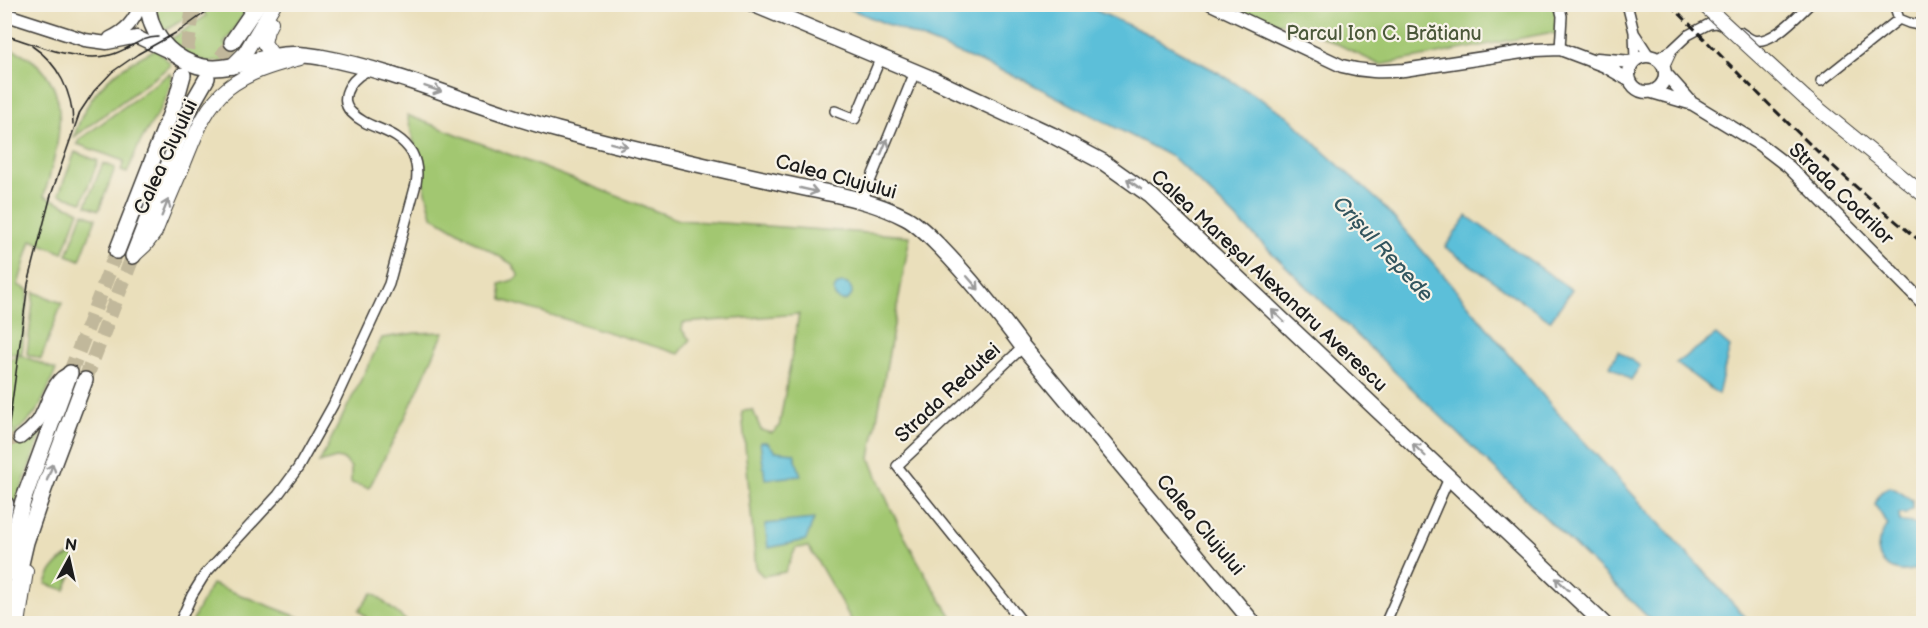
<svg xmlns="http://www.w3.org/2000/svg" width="1928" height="628" viewBox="0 0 1928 628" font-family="'Balsamiq Sans',sans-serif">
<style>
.green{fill:#a2c771;stroke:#5f7246;stroke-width:1.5}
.water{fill:#5bbfd9;stroke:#3c6e7a;stroke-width:1.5}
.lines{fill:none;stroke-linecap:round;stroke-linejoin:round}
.tertiary-tunnel{stroke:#c1b89b;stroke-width:12;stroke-dasharray:12 6;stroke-linecap:butt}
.primary-tunnel{stroke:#c1b89b;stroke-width:15;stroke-dasharray:15 8;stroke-linecap:butt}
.minor-casing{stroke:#3b3934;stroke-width:12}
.tertiary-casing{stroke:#3b3934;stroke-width:15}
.secondary-casing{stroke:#3b3934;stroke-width:16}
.primary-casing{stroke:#3b3934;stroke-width:18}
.minor{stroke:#fff;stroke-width:9}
.tertiary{stroke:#fff;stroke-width:12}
.secondary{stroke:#fff;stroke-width:14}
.primary{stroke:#fff;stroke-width:15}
.tram{stroke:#1c1c1c;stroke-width:1.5}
.rail{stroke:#1c1c1c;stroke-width:3;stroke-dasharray:9 4.5;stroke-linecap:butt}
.secondary-bridge-casing{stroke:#3b3934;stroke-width:16;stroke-linecap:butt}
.secondary-bridge{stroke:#fff;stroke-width:14}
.oneway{stroke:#999}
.labels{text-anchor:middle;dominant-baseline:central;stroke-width:4.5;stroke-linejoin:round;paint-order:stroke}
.park-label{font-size:20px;fill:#4b583a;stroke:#f7f3e8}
.street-label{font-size:20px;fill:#1c1c1c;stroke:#f7f3e8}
.water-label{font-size:21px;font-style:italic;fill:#32555e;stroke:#f7f3e8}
</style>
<rect width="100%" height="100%" fill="#f7f3e8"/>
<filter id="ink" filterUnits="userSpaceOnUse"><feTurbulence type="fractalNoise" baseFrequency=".0167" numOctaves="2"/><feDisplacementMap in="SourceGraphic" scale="12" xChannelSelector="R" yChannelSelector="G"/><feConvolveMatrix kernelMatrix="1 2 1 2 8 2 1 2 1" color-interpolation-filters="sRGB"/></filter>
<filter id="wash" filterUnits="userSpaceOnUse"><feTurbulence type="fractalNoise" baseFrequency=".008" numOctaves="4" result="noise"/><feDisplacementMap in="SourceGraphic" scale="24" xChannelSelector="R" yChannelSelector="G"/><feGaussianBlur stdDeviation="1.35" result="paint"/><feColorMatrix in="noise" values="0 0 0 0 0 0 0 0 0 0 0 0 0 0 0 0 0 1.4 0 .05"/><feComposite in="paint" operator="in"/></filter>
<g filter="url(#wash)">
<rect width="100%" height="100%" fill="#eadfbb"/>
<path class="green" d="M1555,4L1559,18L1557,34L1548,33L1380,65L1305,28L1232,14L1211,5Z
M153,5H250L224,44L237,53C214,73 188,56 168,41L206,16L202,8L161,33Z
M4,47C11,49 20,52 26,56C78,88 57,149 44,196L79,211L63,253L31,240L18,285L28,290L22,353L9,354L8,360L21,355L56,370C44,398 41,413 16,432L22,443L36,432L42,433L16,503L4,502L13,428H4Z
M156,49L170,63V66L74,137C88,91 113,70 156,49Z
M170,73L172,76C169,101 154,118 142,139C136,149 132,162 127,173L121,171L124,161L77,144L79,140Z
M407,115L679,220L910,236L870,458C891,516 922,572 956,623H853L815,557L808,547L796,548L785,572L763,576L756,569L742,411L753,410L761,430L772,433L779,427L799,314L683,323L682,330L690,340L679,354L502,300L500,284L513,280L519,276L512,264L432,216Z
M75,152L98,161L82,202L59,194Z
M103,163L115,168L99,210L86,205Z
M83,213L96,218L80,260L67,255Z
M34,292L62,303L41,359L27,354Z
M444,332L407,414L369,488L351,483V468L345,460L336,458L319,463L382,338L415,333Z
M70,555L74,556L76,563L65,590L46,584C50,570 58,561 70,555Z
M212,584L314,623H192L196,613Z
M372,593H373L409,623H371L359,610Z"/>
<path class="water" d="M840,5H1084L1146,33L1219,73L1288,116L1325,153L1381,203L1441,272L1556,411L1751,623H1654L1174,158L1024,80Z
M1467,216L1572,290L1550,321L1445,247Z
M834 292a9 9 0 1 1 18 0a9 9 0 1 1-18 0Z
M1716,335L1730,347L1718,394L1676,363Z
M1618,351L1640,366L1631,380L1610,366Z
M760,442H767L775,451L794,453L801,476L765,479Z
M1889,487C1898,489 1904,496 1912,500V509L1906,514H1899L1900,522C1909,522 1917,523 1923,531V563C1906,581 1872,567 1879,542C1880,536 1885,530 1888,525L1875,505C1878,495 1880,491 1889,487Z
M814,519L806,540L768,548L765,524Z"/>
</g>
<g filter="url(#ink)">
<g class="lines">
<path class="tertiary-tunnel" d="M4,442L20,438
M4,486L7,503"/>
<path class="primary-tunnel" d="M183,72L194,4
M208,76L232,42
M70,373L117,251
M85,380L133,256"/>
<g class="minor-casing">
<path id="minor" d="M1559,4L1562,16L1560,49
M1627,4L1634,32L1635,60
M1894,4L1899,19L1909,23L1924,26
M1740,32C1743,34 1748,38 1753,40C1772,45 1797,16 1810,4
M1635,34L1650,57
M1656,59L1672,50L1688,35L1709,24L1716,23L1724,26
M1664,67L1672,50
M1821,81L1899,19
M835,111L855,119L881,57
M862,201L915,72
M1023,347L897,466L1024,624
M179,624L192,595L205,574L278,495L298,468L333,405L389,284L416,184C418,173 417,163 412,153C396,127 369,131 351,112C336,97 355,73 371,70
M1385,624L1449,478"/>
</g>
<g class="tertiary-casing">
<path id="tertiary" d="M1211,4L1342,66C1364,72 1382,72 1404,70L1536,50L1560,49L1605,66L1629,80
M4,14L85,40L107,43L137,37L169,52
M110,38C126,31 134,21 141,4
M1629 74a18 18 0 1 1 36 0a18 18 0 1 1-36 0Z
M1597,59L1632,62
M1665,73L1690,101
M1652,92L1693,104L1759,144L1789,167L1924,304
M20,438C27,433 33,427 38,421C48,406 51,379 70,373
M4,521L7,503"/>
</g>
<g class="secondary-casing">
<path id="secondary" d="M271,22L267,30L264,43L273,56
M231,67L245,53L274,4
M1805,98L1924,195
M133,256L145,245L155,232C164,209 174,186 184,163C195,136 205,106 228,88C250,71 275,65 300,58
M18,624L26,571"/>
</g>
<g class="primary-casing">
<path id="primary" d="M148,4C149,32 167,54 193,64C220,75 248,60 276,56C291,53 305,55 320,57C402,72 478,109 558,130C631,149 704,166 777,182C819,192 867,197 906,218C919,225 930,237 940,247C970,278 997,312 1023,347L1254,624
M753,4L930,78L1052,135L1103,162L1151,196L1604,624
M232,42L258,4
M117,251L177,97L183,75
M133,256L192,104L207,78
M4,573L23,501L70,373
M7,624L26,542L44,489L85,380"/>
</g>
<use href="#minor" class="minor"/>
<use href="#tertiary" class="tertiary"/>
<use href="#secondary" class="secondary"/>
<use href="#primary" class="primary"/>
<path class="tram" d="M4,35C35,44 78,63 110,55C128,51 139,37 158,37
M32,46C58,63 73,93 73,124
M4,461L28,284L51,195L80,112L94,91L112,72L138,54L181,30L217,4"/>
<path class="rail" d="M1670,4C1752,87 1832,172 1924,244"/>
<g class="secondary-bridge-casing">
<path id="secondary-bridge" d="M1703,4L1805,98"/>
</g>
<use href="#secondary-bridge" class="secondary-bridge"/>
</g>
<defs><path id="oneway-shaft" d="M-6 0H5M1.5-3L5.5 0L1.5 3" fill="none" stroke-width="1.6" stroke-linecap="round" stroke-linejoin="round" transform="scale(1.5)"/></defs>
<g class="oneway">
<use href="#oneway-shaft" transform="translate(433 89) rotate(19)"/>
<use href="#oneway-shaft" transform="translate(619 145) rotate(14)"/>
<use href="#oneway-shaft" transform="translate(884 147) rotate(-68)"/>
<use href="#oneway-shaft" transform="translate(1134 184) rotate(-144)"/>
<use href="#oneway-shaft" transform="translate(809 190) rotate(13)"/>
<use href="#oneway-shaft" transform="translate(165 208) rotate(-68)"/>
<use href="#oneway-shaft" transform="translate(973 283) rotate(49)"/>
<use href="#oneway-shaft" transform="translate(1278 316) rotate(-136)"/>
<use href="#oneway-shaft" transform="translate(1419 450) rotate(-136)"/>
<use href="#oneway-shaft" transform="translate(50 472) rotate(-70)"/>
<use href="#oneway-shaft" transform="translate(1562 584) rotate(-137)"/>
</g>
</g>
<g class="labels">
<g class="park-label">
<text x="1384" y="34">Parcul Ion C. Brătianu</text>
</g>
<g class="street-label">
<text transform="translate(166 157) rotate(-65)">Calea Clujului</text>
<text transform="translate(836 177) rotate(15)">Calea Clujului</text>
<text transform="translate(1841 194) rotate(44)">Strada Codrilor</text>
<text transform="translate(1269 281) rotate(43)">Calea Mareșal Alexandru Averescu</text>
<text transform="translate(948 393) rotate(-43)">Strada Redutei</text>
<text transform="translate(1200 525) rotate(50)">Calea Clujului</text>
</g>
<g class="water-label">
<text transform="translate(1383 249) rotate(47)">Crișul Repede</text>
</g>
</g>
<rect width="1928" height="628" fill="none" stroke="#f7f3e8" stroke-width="24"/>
<g transform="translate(69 559) rotate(8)" stroke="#f7f3e8" stroke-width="4.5" paint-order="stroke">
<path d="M0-4.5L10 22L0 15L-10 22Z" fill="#1c1c1c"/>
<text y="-9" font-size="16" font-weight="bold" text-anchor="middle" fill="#1c1c1c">N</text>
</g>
</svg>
